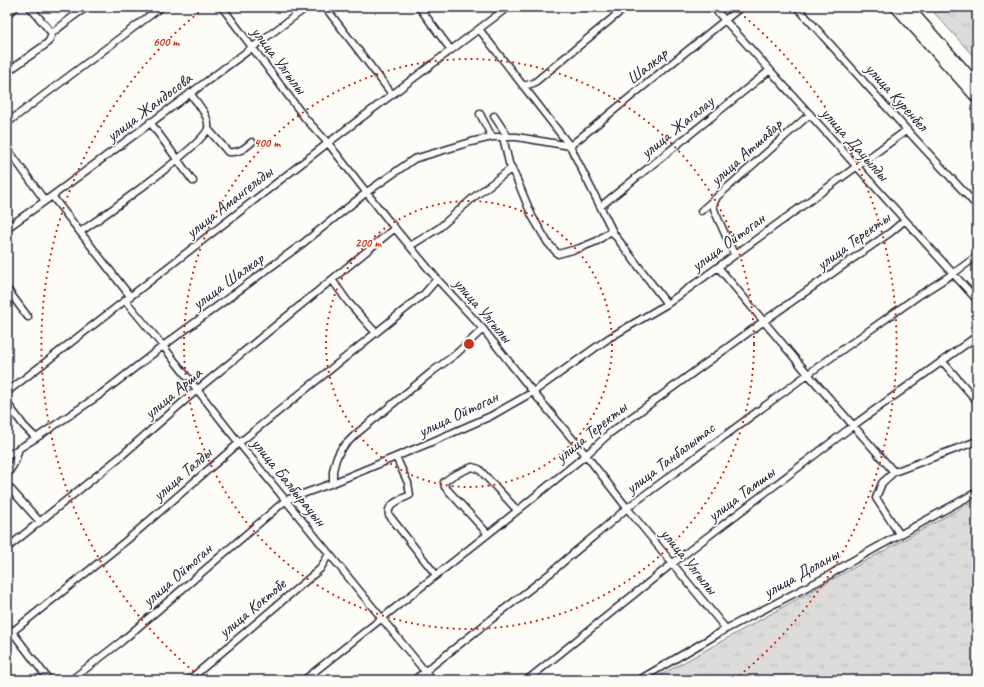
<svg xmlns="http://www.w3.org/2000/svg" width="984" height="687" viewBox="0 0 984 687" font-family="Caveat,sans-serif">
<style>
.grass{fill:url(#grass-tufts);stroke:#807f8b}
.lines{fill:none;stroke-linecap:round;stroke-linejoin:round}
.minor-casing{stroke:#22223b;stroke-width:9}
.highway-casing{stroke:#22223b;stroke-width:13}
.minor{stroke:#fdfcf7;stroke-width:6}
.highway{stroke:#fdfcf7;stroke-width:10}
.ring{fill:none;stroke:#c8321e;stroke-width:2;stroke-dasharray:2 4}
.labels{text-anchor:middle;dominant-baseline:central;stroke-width:3.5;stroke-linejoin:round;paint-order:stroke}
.street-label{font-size:17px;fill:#22223b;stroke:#fdfcf7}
.centre{fill:#c8321e;stroke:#fdfcf7;stroke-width:2}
.ring-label{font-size:12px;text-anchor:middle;font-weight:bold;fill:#c8321e;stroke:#fdfcf7;stroke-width:3.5;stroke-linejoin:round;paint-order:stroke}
</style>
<defs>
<pattern id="grass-tufts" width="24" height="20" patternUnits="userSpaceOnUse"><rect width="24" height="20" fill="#dddcdb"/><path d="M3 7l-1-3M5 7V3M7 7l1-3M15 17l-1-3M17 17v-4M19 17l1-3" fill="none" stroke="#bdbcbd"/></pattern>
</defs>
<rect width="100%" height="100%" fill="#fdfcf7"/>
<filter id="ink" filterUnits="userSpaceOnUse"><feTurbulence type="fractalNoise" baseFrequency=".025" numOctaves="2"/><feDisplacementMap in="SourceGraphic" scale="8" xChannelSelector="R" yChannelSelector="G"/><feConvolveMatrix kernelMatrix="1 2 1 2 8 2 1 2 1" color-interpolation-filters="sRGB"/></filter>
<g filter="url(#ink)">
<path class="grass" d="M929,7H977V60Z
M977,499V680H652Z"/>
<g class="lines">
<g class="minor-casing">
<path id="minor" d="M30,7L50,31L53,32C65,24 74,14 88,7
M222,7L305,118L328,143L388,220L437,279L483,329L533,392L586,455L627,508L726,629
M325,7L392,94
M419,7L451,50
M713,7L977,300
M797,7L907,130L977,206
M7,14L16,7
M479,29L570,146L614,234L667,304
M7,72L45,45L49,41L53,32
M523,86L534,83L626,7
M480,114L492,137
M494,116L508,137
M150,122L193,181
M7,123L161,7
M208,129L228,152C239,153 244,149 252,142
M503,137L509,163L517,180L532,216L548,243L558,254L580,248L597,241L612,230
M7,148L45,201
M52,196L130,296
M716,199L713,205L715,212L734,254
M601,206L770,70
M701,211L810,114
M7,228L52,196L307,7
M80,232C99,219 205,144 208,128C210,116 196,102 190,93
M410,246L439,228L474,197L512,168
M718,267L808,374L894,472L882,483L876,498L900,535
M333,281L348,302L376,333
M7,289L28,317
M125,300L163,346L239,443L432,680
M943,362L977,401
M7,392L328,143L508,7
M7,403L24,426L36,438
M7,456L36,438L101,394L163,346L302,244L367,192L414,159L471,142L492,137H517L570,146L741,7
M396,457L408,483L410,495C402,499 386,504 389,515L436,575
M894,472L977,441
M7,475L15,462L19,448
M333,483V471L336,459L341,449L356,434L433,371L456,354L483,329
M7,485L40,522
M488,534L445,487L444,482L452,476L472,467L479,469L517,510
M7,548L120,457L198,389L395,228
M7,625L49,680
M7,636L127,540L239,443L424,294L437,279
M71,680L122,641L286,500L333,483L429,443L491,416L533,392L609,338L667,304L907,130
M189,680L320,569L329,554
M304,680L507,519L586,455L610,433L764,321L891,232L905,220
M414,680L553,571C577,549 603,530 627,508L808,374L918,296L954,273L977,256
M527,680L673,563L854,425L977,336
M639,680L726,629L828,576L845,565L977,492"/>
</g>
<g class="highway-casing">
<path id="highway" d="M896,7L977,98
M908,7L977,85"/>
</g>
<use href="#minor" class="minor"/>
<use href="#highway" class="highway"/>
</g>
</g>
<g class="ring">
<circle cx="469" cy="344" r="143"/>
<circle cx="469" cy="344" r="285"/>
<path d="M203 679A428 428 0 0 1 203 9M735 9A428 428 0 0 1 735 679"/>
</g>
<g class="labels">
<g class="street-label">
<text transform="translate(279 60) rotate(53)">улица Улгылы</text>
<text transform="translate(647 66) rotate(-39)">Шалкар</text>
<text transform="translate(897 97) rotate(48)">улица Куренбел</text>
<text transform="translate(149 107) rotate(-37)">улица Жандосова</text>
<text transform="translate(677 127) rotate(-39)">улица Жагалау</text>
<text transform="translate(855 144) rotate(48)">улица Дауылды</text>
<text transform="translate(746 152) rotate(-42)">улица Атшабар</text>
<text transform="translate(229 202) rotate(-38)">улица Амангельды</text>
<text transform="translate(853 241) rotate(-36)">улица Теректы</text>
<text transform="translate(728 242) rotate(-36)">улица Ойтоган</text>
<text transform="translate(228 281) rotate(-36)">улица Шалкар</text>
<text transform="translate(483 310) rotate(49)">улица Улгылы</text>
<text transform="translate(173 393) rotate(-40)">улица Арша</text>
<text transform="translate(458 414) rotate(-25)">улица Ойтоган</text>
<text transform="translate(591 432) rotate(-39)">улица Теректы</text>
<text transform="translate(670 458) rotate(-37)">улица Танбалытас</text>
<text transform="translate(182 474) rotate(-41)">улица Талды</text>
<text transform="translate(289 482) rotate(51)">улица Балбырауын</text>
<text transform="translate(741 494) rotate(-37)">улица Тамшы</text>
<text transform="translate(689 561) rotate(51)">улица Улгылы</text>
<text transform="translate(801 573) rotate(-29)">улица Доланы</text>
<text transform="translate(177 575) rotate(-41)">улица Ойтоган</text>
<text transform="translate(252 608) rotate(-40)">улица Коктобе</text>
</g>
</g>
<circle cx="469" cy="344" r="6" class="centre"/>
<g class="ring-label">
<text x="166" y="46">600 m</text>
<text x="267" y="147">400 m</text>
<text x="368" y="247">200 m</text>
</g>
<rect width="984" height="687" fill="none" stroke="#fdfcf7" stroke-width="24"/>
<rect x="12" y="12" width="960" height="663" fill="none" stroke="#22223b" stroke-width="1.5" filter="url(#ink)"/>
</svg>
